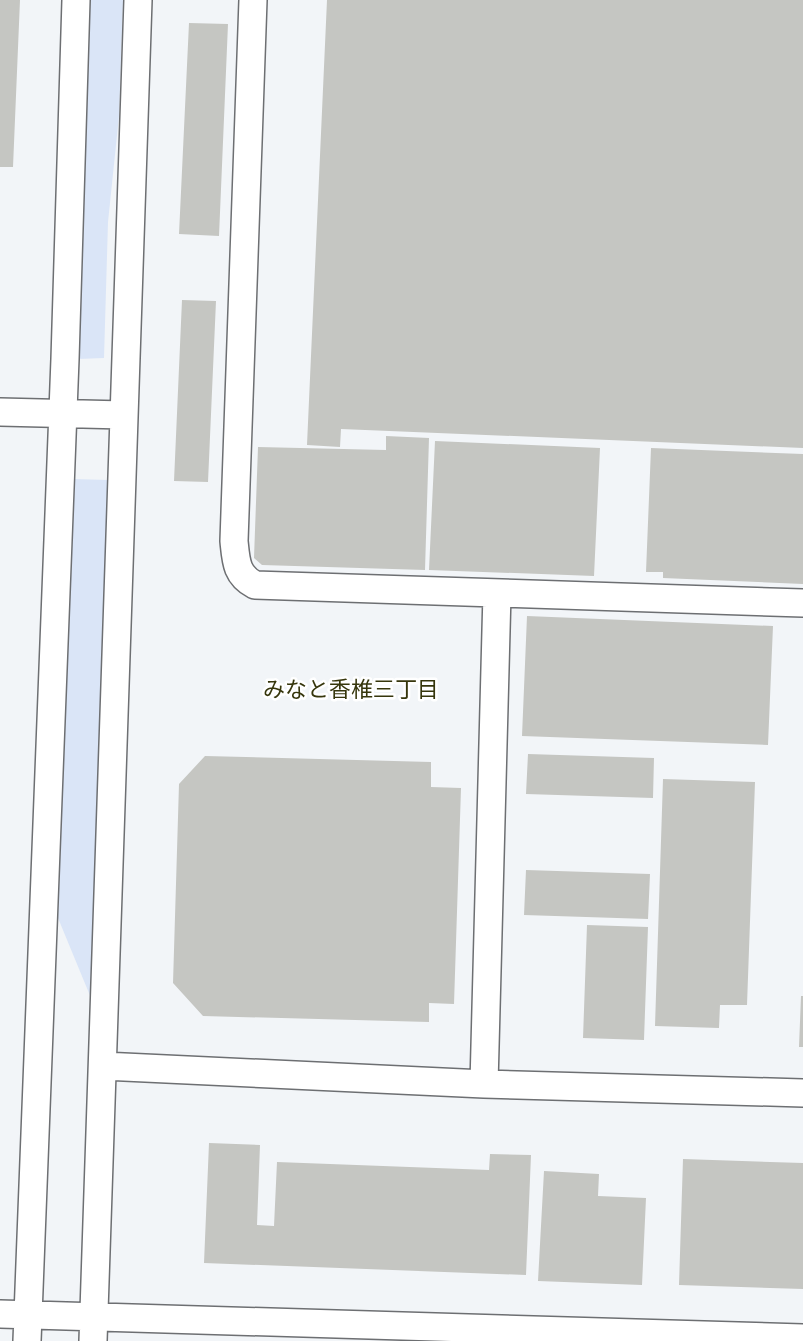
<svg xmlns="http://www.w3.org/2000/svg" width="803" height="1341" viewBox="0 0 803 1341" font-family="Spectral,'Noto Sans JP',serif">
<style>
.green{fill:#dae5f7}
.building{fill:#c5c6c2}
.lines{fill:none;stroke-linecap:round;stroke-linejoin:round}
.minor-casing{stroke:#6d6f72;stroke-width:30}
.minor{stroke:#fff;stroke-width:27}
.labels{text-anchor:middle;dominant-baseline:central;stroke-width:5;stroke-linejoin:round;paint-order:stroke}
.neighbourhood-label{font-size:22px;fill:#36360c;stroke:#fff}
</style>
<rect width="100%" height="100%" fill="#f2f5f8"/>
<path class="green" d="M90,0H123L119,116L108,222L104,358L78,359Z
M73,479L108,480L91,998L58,918Z"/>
<path class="building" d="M0,0H20L13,167H0Z
M327,0H803V448L341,429L340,447L307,445Z
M189,23L228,24L219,236L179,234Z
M182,300L216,301L208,482L174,481Z
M386,436L429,438L425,570L262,565L254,558L258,447L386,450Z
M435,441L600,448L594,576L429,570Z
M651,448L803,454V584L663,578V572H646Z
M527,616L773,626L768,745L522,736Z
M528,754L654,758L653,798L526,794Z
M205,756L431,762V787L461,788L454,1004L429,1003V1022L203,1016L173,983L179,784Z
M663,779L755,782L747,1005H720L719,1028L655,1026Z
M526,870L650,874L648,919L524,915Z
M587,925L648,927L644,1040L583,1038Z
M801,996H803V1047H799Z
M209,1143L260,1145L257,1225L274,1226L277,1162L489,1170L490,1154L531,1155L526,1275L204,1263Z
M683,1159L803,1163V1289L679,1285Z
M544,1171L599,1174L598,1196L646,1198L642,1285L538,1281Z"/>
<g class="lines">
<g class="minor-casing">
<path id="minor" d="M253,0L234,541C236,561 236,575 255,585L803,603
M0,412L124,415
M103,1066L484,1084L803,1093
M484,1084L497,593
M0,1314L803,1338
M27,1341L65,359L76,0
M93,1341L138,0"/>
</g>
<use href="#minor" class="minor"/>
</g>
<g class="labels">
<g class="neighbourhood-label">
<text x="351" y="690">みなと香椎三丁目</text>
</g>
</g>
</svg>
